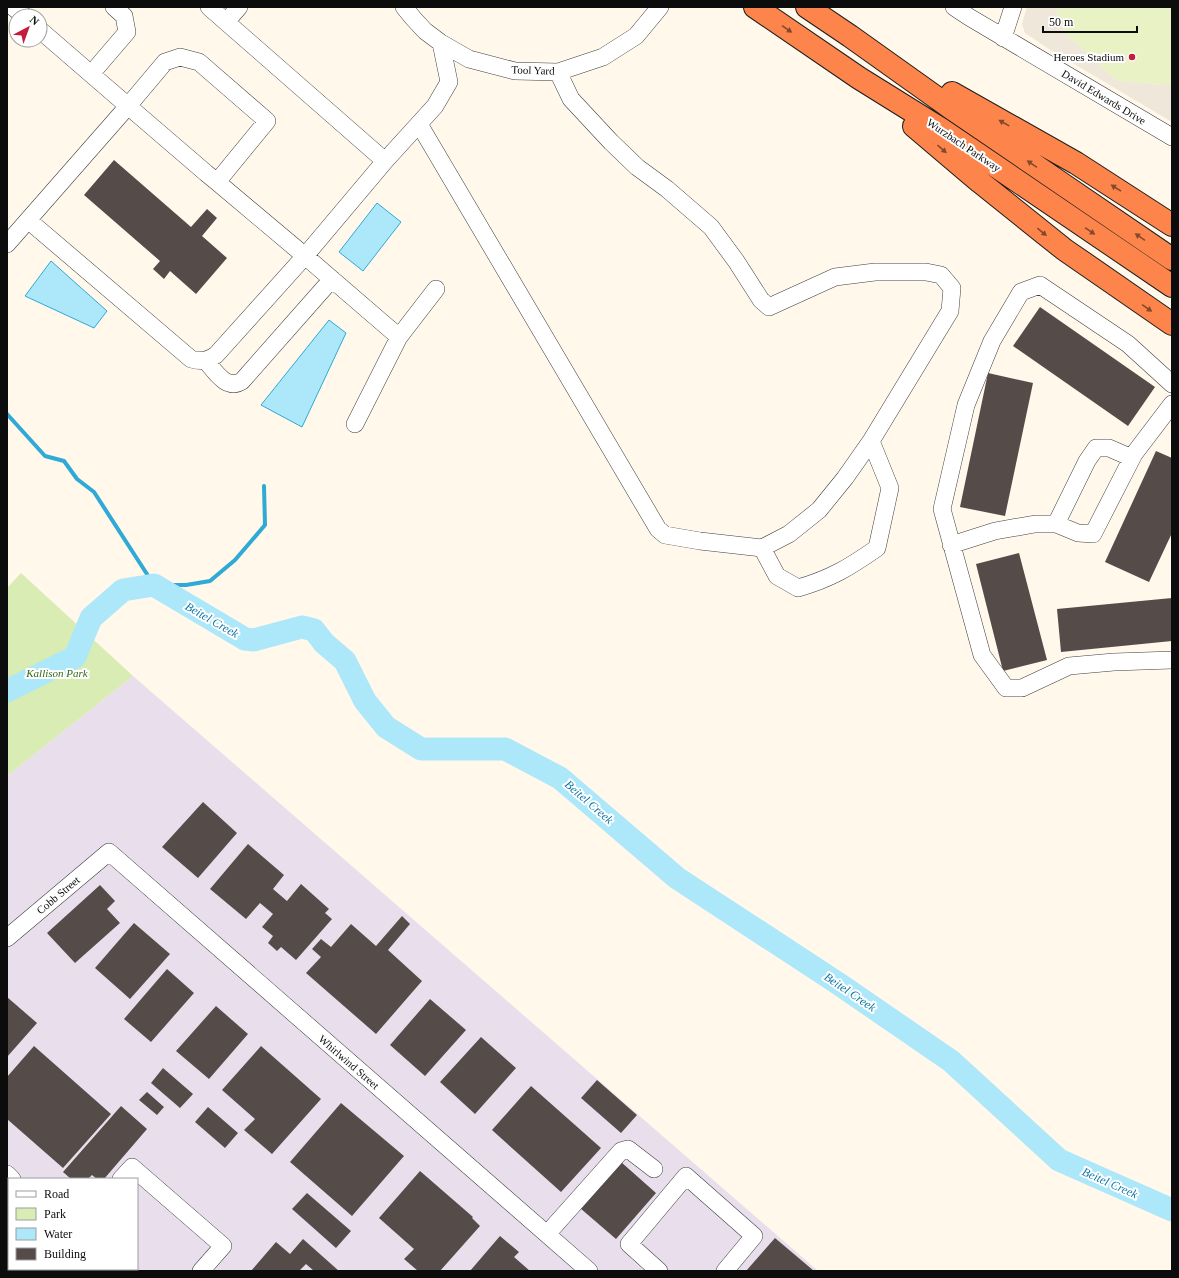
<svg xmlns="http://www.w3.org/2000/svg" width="1179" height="1278" viewBox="0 0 1179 1278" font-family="'Times New Roman',serif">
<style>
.industrial{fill:#e9dfec;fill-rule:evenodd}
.green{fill:#d8ecb3}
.pitch{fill:#e9f2c5}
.plaza{fill:#efe7da}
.water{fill:#ace7fa;stroke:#2fa9d5}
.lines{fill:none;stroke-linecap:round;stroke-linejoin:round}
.stream{stroke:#2fa9d5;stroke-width:4}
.river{stroke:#ace7fa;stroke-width:23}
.building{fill:#554b48}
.minor-casing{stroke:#3f3f3f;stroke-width:18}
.highway-casing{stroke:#1d1d1d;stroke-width:24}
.minor{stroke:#fff;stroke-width:17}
.highway{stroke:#fd854b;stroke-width:22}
.oneway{fill:#84482c}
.poi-dot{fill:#c41c3b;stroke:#fff;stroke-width:1.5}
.labels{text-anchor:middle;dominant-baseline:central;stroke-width:4;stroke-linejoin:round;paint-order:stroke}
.poi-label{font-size:11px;fill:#0c0c0c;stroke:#fff;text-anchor:end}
.street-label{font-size:11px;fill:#0c0c0c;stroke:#fff}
.park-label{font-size:11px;font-style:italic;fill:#346719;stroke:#fff}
.water-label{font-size:12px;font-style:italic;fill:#0e77a5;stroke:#fff}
</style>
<rect width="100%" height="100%" fill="#fff8eb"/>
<path class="industrial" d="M133,676L818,1271H7V776ZM9,1179H137V1269H9Z"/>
<path class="green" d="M21,573L133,676L7,776V588Z"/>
<path class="pitch" d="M1055,7H1172V85H1162L1117,81L1066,34Z"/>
<path class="plaza" d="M1027,7H1055L1066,34L1117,81L1162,85H1172V122L1049,49L1025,33L1022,24Z"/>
<path class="water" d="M377,203L401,222L363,271L339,252Z
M51,261L107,311L94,328L25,296Z
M329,320L346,333L302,427L261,405Z"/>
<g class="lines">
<path class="stream" d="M7,414L45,456L64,461L77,479L94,492L154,585H186L210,581L235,560L265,525L264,486"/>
<path class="river" d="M7,691L75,657L91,618L123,590L154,585L245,639L254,640L302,627L314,630L324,643L345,661L365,701L386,727L421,749H505L560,778L677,878L836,982L951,1061L1059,1160L1172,1210"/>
</g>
<path class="building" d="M114,160L191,227L207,209L217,218L202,236L227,258L196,294L170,271L164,279L153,269L160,261L84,195Z
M1040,307L1155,387L1128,426L1013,346Z
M988,373L1033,383L1005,516L960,507Z
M1156,451L1172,458V533L1149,582L1105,562Z
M1019,553L1047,660L1003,671L976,564Z
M1172,598V641L1061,652L1057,609Z
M203,802L237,833L198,878L162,847Z
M248,844L284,875L273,889L287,901L301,884L329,909L325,913L332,919L296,960L281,947L277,951L268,943L273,936L262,927L273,914L260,903L246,919L210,889Z
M100,885L115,901L107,909L120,923L75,963L47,933Z
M402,916L410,924L388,950L422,981L376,1034L306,973L321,957L312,949L321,939L331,947L351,924L376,946Z
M134,923L170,954L130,999L95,968Z
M167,969L194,993L151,1042L124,1019Z
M7,997L37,1023L7,1057Z
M430,999L466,1030L425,1076L390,1045Z
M216,1006L248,1034L209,1079L176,1051Z
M481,1037L516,1068L475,1114L440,1082Z
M34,1046L111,1114L63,1168L7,1119V1077Z
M261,1046L321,1099L272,1154L244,1130L255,1119L222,1090Z
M163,1068L193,1094L180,1108L151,1083Z
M597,1080L637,1115L621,1133L581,1098Z
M531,1086L601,1148L561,1192L492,1130Z
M147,1092L164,1107L157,1115L139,1100Z
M341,1103L404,1156L352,1216L290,1162Z
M121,1106L147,1129L104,1179H97L92,1175L88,1179H71L63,1172Z
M208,1107L238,1133L225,1148L195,1122Z
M621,1162L656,1193L616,1239L580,1208Z
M420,1171L473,1217L472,1218L480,1226L440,1271H418L404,1259L414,1249L379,1218Z
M307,1193L351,1231L336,1248L292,1209Z
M500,1236L519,1252L514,1257L530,1271H470Z
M775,1238L814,1271H746Z
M303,1239L339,1271H314L306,1264L299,1271H251L276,1242L290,1254Z"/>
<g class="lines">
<g class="minor-casing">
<path id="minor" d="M13,7L24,16
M209,7L385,161L435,106L449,82L441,43
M404,7L413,18L425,31L441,43L469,59L515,71L558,72L603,57L636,36L660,7
M954,7L969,17L1172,137
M226,22L239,7
M1003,38L1013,7
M91,74L127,32L124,16L114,7
M419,124L658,529L665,535L700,541L762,548L789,534L819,510L845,478L871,441L950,311L952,288L941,275L926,272H875L835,277L769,307L761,300L736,261L711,227L667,189L637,167L611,142L571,99L558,72
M217,182L267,121L199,62L180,57L165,62L128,106L206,173L217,182L305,256L385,161
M28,220L191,359C201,362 207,361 216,355L305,256L399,337L436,289
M7,244L128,106L40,30
M205,360C215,371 226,391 242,381L332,279
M1172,384L1128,344L1040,285L1021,292L992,341L966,405L942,509L982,655L1006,688H1022L1069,666L1114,662L1172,660
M355,424L399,337
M1056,524L1087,461L1096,448H1109L1132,458
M951,545L995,531L1035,524H1056L1078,533L1093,534L1134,454L1172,404
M762,548L777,576L798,588C830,579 850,567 877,548L890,488L871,441
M7,938L109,852L589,1271
M7,1174L12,1179
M121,1179L132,1167L223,1246L201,1271
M7,1200L9,1197
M7,1221L9,1223
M547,1234L621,1151L628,1149L654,1169
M64,1269L66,1271
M116,1269L118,1271
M659,1271L629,1244L686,1176L754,1236L725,1271"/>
</g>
<g class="highway-casing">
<path id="highway" d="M755,7L859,78L941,129L1172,286
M807,7L850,36L951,108L1172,259
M952,93L1076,163L1172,225
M914,126L980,182L1065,250L1172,324"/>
</g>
<use href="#minor" class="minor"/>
<use href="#highway" class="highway"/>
</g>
<defs><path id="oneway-solid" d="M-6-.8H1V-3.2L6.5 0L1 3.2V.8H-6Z"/></defs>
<g class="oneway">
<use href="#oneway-solid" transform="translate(787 29) rotate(34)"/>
<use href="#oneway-solid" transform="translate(1004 123) rotate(-151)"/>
<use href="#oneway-solid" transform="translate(942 149) rotate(41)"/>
<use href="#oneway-solid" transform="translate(1032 164) rotate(-146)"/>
<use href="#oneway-solid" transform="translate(1116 188) rotate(-148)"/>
<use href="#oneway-solid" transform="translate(1090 231) rotate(34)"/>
<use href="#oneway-solid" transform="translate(1042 232) rotate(39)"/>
<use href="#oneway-solid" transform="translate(1140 237) rotate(-146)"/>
<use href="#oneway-solid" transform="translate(1147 308) rotate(35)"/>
</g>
<circle class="poi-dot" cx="1132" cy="57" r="4"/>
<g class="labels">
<g class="poi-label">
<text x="1124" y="57">Heroes Stadium</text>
</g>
<g class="street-label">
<text transform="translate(533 70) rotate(2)">Tool Yard</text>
<text transform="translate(1104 97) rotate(31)">David Edwards Drive</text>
<text transform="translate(964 145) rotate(34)">Wurzbach Parkway</text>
<text transform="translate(58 895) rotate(-40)">Cobb Street</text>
<text transform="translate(349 1062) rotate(41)">Whirlwind Street</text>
</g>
<g class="park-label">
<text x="57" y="673">Kallison Park</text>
</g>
<g class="water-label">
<text transform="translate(212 620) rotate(30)">Beitel Creek</text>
<text transform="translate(589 802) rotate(41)">Beitel Creek</text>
<text transform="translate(850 992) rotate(34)">Beitel Creek</text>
<text transform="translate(1110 1183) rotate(24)">Beitel Creek</text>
</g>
</g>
<rect width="1179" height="1278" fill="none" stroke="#0c0c0c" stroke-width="16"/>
<rect x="8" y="1178" width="130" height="92" fill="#ffffff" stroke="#9e9e9e"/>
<rect x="16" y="1191" width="20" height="6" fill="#ffffff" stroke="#9e9e9e"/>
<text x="44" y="1198" font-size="12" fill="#0c0c0c">Road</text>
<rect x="16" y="1208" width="20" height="12" fill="#d8ecb3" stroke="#9e9e9e"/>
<text x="44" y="1218" font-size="12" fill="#0c0c0c">Park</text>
<rect x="16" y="1228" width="20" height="12" fill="#ace7fa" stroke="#9e9e9e"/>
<text x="44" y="1238" font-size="12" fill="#0c0c0c">Water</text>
<rect x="16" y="1248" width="20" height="12" fill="#554b48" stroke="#9e9e9e"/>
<text x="44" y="1258" font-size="12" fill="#0c0c0c">Building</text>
<g transform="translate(28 28) rotate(41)"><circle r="19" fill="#ffffff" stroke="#9e9e9e"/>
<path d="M0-3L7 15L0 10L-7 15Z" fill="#c41c3b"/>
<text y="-6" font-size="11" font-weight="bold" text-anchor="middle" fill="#0c0c0c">N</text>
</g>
<path d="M1043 26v6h94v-6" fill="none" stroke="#0c0c0c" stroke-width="2"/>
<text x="1049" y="26" font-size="12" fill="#0c0c0c" stroke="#ffffff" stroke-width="3" paint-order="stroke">50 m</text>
</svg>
